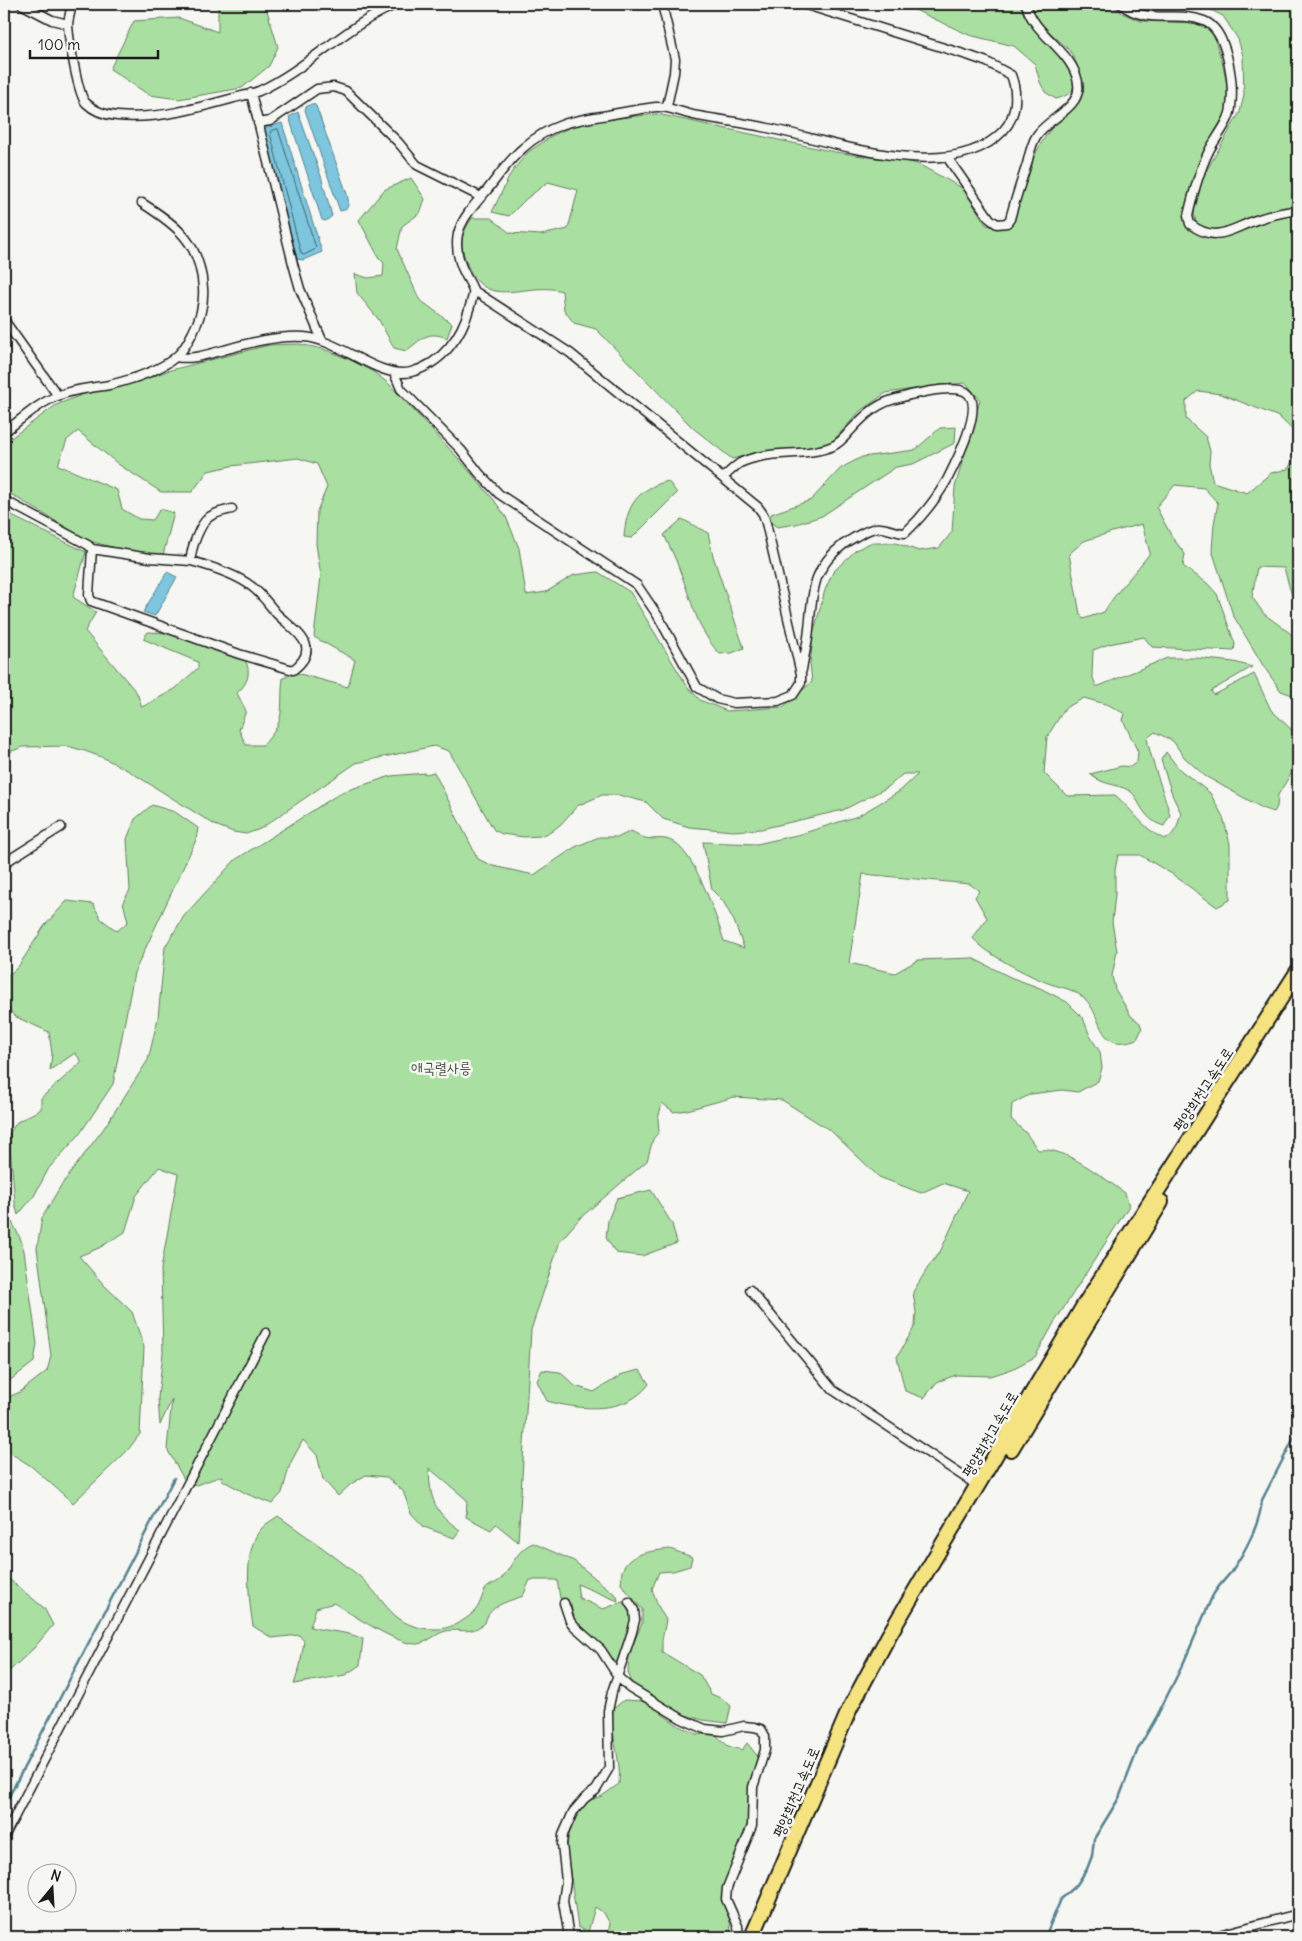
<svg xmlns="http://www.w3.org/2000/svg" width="1302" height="1941" viewBox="0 0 1302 1941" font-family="Delius,'Poor Story',sans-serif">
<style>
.green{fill:#aadfa2;stroke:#637e5f;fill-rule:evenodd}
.water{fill:#7dc6de;stroke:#568290}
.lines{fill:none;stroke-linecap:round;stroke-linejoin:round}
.shore{stroke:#43606a;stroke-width:1}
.stream{stroke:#568290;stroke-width:2.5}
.minor-casing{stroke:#1c1c1c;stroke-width:11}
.motorway-casing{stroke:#1c1c1c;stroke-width:18}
.minor{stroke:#f6f6f2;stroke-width:8}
.motorway{stroke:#f5e381;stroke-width:14}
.labels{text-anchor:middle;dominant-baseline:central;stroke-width:5;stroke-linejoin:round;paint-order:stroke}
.park-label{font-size:15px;fill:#475644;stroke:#f6f6f2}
.street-label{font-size:15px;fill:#1c1c1c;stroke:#f6f6f2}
</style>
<rect width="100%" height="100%" fill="#f6f6f2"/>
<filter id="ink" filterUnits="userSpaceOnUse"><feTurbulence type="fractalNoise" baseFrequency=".02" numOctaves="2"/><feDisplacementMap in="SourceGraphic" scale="10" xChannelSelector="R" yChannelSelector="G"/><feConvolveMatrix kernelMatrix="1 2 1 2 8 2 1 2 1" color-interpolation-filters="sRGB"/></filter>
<g filter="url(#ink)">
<path class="green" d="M218,4H265L278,47L269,66L242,88L179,99L149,95L110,69L134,21L179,18L218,32Z
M902,4H1021C1021,10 1024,16 1028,21C1039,38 1106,87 1056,99L1045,92L1040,82L1035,64L1014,46L969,35Z
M1031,4H1111L1122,13L1141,21L1193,23L1211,29C1220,55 1230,80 1227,108C1226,115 1219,124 1215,131C1199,162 1184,194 1187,229L1213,238L1223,236L1258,222L1298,213V435L1279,417L1221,394L1198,391L1186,401V419L1206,437L1210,451L1209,464L1213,482L1247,493L1271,473L1288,469L1296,454L1298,439V609L1292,596L1284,568L1257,567L1252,597L1264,614L1298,639V697L1281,691L1264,667L1233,615L1212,550L1214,524L1218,503L1204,488L1175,485L1156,507L1172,537L1185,554L1183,566L1207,583L1217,594L1235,644L1234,651L1152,647L1144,637L1109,644L1093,650L1092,675L1096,686H1099L1167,658H1196L1234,662L1252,667L1211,691L1214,695L1254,674L1271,710L1298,736V755L1292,772L1278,795L1277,807L1274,812L1264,809L1205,776L1184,757L1173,741L1155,732L1147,738C1152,765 1163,789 1170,815L1164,826C1150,822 1144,813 1137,800C1135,796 1133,793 1130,791C1116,783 1101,785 1090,774L1122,766L1130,767L1137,762L1138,752L1123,720L1125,714L1109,705L1084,698L1065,708L1047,737L1044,773L1067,796L1115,795C1133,810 1143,829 1164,839L1171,836L1177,827L1181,813L1173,797L1161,760L1166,752L1179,769L1210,793L1223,817L1230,844V900L1217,907L1172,874L1140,855H1118L1115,870V895L1112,922L1117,951L1112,976L1115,989L1131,1016L1140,1023L1142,1029L1137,1039C1093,1055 1105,1010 1080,995C1070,988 1058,987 1048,983C1029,976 984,953 973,938L987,918L975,897L979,891L970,884L863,874L849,963L895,973L918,960L972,958L1010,977L1040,988L1067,1002L1083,1018L1090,1036L1100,1052L1102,1068L1098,1081L1078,1092L1062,1090L1031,1094L1012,1104L1011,1119L1026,1133L1038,1150C1065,1146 1103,1178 1125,1193L1129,1206L1054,1323L1035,1357L1012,1369L991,1376L956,1375L937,1382L924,1398L905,1391L897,1357L915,1326L916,1312L913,1292L927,1269L941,1250L968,1191L943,1183L921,1193L879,1177L831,1131L782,1100L734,1097L687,1110L674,1112L662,1103L658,1119L659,1132L653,1139L647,1161L580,1218L560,1241L531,1330L518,1542L496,1524L491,1530L466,1517L467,1500L429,1468C430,1500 434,1512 460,1530L454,1538L424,1527L411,1513L403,1491L386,1477L366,1475L351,1484L338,1496L323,1479L317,1455L303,1440L290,1464L282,1493L272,1504L247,1494L222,1480V1476L196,1485L184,1479L167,1449L172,1399L160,1425L158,1398L163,1353L161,1269L178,1174L159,1167L136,1196L125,1232L99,1248L79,1256L104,1285L132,1312L144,1347L140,1434L127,1451L73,1503L31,1466L4,1449V1399L20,1392L47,1371L51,1356L37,1248L42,1218L60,1187L104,1128L148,1060L158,1018L165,947L184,916L235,860L342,792L391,776L425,773L426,774L434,772L478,859L493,866L534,875L575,847L599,837H619L631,831C636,833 641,837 645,838C653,840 662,837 669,840C694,848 716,916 724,941L744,948L734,921L723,901L712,890L703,842L757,844L801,834L858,816L900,791L918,774H903L888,787L843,810L761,829L733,831L689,827L663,819L646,802L618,795H602L577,806L561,824L551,832L540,836L524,837L502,834L494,830L449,751L434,746L356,763L260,829L246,834L233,832L215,825L129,771L104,758L85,751L67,746L23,747L4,754V508L16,518L86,552L73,597L96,612L85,631L137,693L142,707L175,689L198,668V662L143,639L148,632L169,633L245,660C252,673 247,684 237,693L246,711L239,730L246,745H263C288,719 279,710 283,678L296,673L348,687L355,660L314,637L321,576L316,544L317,511L327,487L317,464L298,458L231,466L208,471L192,492H161L118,464L78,431L67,440L58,465L117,490L122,509L139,519L153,520L160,509L174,513L163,555L128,551L89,541L4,490V443L56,405L84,394L138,382L167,371L269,345L299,344L323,349L364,365L388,383L457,457L494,500L506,517L519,548L526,595L546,592L574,575L598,572L630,592L687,686L700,700L727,711L783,707L812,682L810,663L814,631L825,590L833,572L856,550L870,543H896L919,551L939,548L952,532L955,487L980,400L966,383L934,386L886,393L860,411L833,441L812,447L748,455L732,459L693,428L596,329L574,323L564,310L562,291C524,280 485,314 466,261C459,241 461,235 472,218H491L510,233L541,235L568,229L578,190L548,182L526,199L509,216L492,212L511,173L527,153L553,135L576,125L619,118L657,114L835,152L877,158H892L918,164L964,189L986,225L1002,228L1010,226L1014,219C1023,185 1029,159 1050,130C1062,114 1091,104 1082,79C1079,71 1076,61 1072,54C1060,37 1035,27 1031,4ZM1142,524L1150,553C1135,573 1117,590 1104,612L1083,619L1080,614L1069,554L1084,541L1112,532Z
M1142,4H1298V207C1283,210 1267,212 1252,218C1228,226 1223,237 1196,223L1194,213L1195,201L1204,175L1240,112L1244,95L1243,56L1238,39L1223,16L1207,8Z
M411,178L425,199L420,213L402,226L397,249L419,299L452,324L447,338C427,330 422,339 406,351L394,348L379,320L357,293L355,274L368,278L383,276L384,263L379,258L359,220L384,190Z
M956,427L955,443L913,464L896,467L822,516L796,524L777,527L769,521L771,514L811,500L841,468L862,457L915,450L940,428Z
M668,481L677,493L632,538L624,537C626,506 637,489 668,481Z
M682,519L708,533L713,556L744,648L732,653L720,654C698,632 691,599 680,571C676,559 670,547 664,535Z
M152,805L175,812L198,828L196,840L134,973L113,1084L79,1135L49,1168L34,1196L18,1215L15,1203L9,1134L17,1122L41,1109V1098L82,1062L75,1053L50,1070L52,1054L49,1032L14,1016L4,1002V979L18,967L45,925L67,901L93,904L101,919L117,931L128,922L123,902L130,890L127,839L135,819Z
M651,1190L672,1224L677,1243L642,1256L616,1253L606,1238L608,1220L617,1198Z
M12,1222L21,1240L24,1251L37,1344L34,1362L4,1385V1236Z
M542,1370L560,1372L575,1386L594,1392L623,1374L640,1370L649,1384C626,1415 580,1410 547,1401L537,1381Z
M278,1516C305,1535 332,1554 358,1575C387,1600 391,1629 435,1629C448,1630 464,1621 473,1613C480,1606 481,1598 485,1590C489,1584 496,1584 501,1579C512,1567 517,1549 533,1543L574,1561L617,1596L618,1601L577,1584L579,1598L603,1609L622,1602C624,1604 627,1605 629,1607C638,1619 623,1656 614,1665L602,1646L574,1621L571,1604L560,1598L557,1580H530L523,1596C507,1602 489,1605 485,1623C468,1636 465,1628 446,1631C436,1633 428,1643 417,1644C398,1645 351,1614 334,1603L316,1608L310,1627C328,1632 347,1631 363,1639L360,1665L345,1675L294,1684L300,1666L304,1641L299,1635L272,1638L253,1626C249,1600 242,1548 262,1528C266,1523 273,1520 278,1516Z
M670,1549L692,1557L690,1566L673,1571L659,1572L652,1589L658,1606L666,1620L662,1640V1652L700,1675L711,1694L723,1699L731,1706L727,1723L703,1720L679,1713L632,1684L628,1672L629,1654L642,1623V1609L621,1584C622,1580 621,1575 622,1571C629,1552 653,1551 670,1549Z
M4,1575L44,1608L53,1625L34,1648L4,1676Z
M624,1700L641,1701L653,1705L662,1714L679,1726L697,1734L716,1735L728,1746L742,1750L747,1743L759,1758L748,1827L723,1887C724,1905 733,1919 730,1937H607L610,1924L604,1913L595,1907L588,1932L578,1927L567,1851L568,1837L575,1818L588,1801L602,1796L619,1784C622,1758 609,1734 613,1709Z"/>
<path class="water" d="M311,104H314L316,106L347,194C349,202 350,210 340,211L305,110L306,107Z
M298,112L321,176L332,216L326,221L322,220L289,117Z
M282,123L322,252L303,260L297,259L264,131L267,127Z
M167,572L177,577L155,616L143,612Z"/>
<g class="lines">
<path class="shore" d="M278,129L316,248L314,250L304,255L301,253L270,133L271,131Z"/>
<path class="stream" d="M4,1806L174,1478
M1045,1937L1061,1899L1076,1886L1087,1869L1092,1856L1094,1839L1119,1798L1138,1749L1157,1716L1183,1664L1212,1597C1217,1587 1225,1580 1231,1572C1245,1552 1260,1524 1262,1500L1298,1430"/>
<g class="minor-casing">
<path id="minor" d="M21,4L52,20L68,24
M72,4C71,11 68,19 68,26C69,39 78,96 86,103C94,111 106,115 117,116C155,120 198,108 234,98C242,96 251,94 259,91C309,68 347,24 398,4
M662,4L675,59L674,73L667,106
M1121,4C1148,26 1175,10 1204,21C1228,30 1234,84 1231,107C1230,122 1216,137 1209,151C1199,171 1193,194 1188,216L1190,224C1216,244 1231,229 1256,220C1270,215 1284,212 1298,210
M251,93L293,264L300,289L322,340
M258,123L270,121L317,89L334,87L346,91L398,142L417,165L481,197
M947,157L990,219L997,224L1007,223L1010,219C1015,200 1021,182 1027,164C1029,155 1032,142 1037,135C1051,115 1088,107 1076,75C1066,47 1033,33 1026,4
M4,320L58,396
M176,357C193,360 208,354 224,350C249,343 278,335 304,337C339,339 379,380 411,372C442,364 462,336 470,306C471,302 474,295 473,290C472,286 468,280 466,276C459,263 455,249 458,234C462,217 477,202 488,189C499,175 510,159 523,148C550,124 574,120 608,115C624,112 640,109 656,107C671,106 683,114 698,116C721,120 745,123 768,128C832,141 951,186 1003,131C1017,116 1018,93 1011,75L987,62L970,56L803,4
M394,373L401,389L461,450L479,473L499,494L637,585L658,616L697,687L717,699L734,703L778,701L793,695L801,683V674L766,523L763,514L758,507L570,353L473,290
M4,432C21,420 37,404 57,396C74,389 92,388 109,385C131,380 170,368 183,349C187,344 190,338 193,332C200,319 204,303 203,288C200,243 178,226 142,203
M723,478C728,473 734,467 740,463C768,449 804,458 833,446C840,443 845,437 850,431C862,418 875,405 892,400C908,395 952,384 966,392C986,405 955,464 947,480C936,499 921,518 905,533C895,533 884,526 875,528C864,531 853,538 844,544C811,569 813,592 809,629C808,642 804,656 802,670
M4,500L88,545L92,549L89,595L91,601L239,654L293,670C324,646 294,631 277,614C269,605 261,593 251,586C236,574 209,566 191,561C190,550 200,524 209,517C216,512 224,511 232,509
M92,549L150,558L191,561
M4,863L61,827
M750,1290L833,1390L978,1486
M564,1603L570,1621L574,1626L601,1650L619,1678L629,1687L682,1719L705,1729L723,1731L744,1726L754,1727L761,1729L765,1736V1750L753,1787L752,1826L727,1888L726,1899L738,1926L739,1937
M4,1837L266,1333
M569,1937L563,1901L566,1881L562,1844L563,1835L573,1812L585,1798L596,1790L609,1768L608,1711L612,1692L632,1632L635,1620L634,1610L629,1602
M1211,1937L1298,1914"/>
</g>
<g class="motorway-casing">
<path id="motorway" d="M1011,1449L1161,1202
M752,1937L850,1708L889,1635L1083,1307L1298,971"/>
</g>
<use href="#minor" class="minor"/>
<use href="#motorway" class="motorway"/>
</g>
</g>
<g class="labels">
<g class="park-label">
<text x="441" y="1067">애국렬사릉</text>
</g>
<g class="street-label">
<text transform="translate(1203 1089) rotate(-57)">평양희천고속도로</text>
<text transform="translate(990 1434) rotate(-60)">평양희천고속도로</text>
<text transform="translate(796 1792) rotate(-67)">평양희천고속도로</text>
</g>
</g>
<rect width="1302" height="1941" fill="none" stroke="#f6f6f2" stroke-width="20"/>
<rect x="10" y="10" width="1282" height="1921" fill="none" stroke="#1c1c1c" stroke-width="2" filter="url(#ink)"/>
<g transform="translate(52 1888) rotate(18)"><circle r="24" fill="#f6f6f2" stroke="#9f9f9c"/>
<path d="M0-4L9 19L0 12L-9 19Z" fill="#1c1c1c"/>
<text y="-8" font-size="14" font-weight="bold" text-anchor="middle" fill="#1c1c1c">N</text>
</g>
<path d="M30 50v8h128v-8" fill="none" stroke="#1c1c1c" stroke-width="2.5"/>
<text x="38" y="50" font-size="15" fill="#1c1c1c" stroke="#f6f6f2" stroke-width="4" paint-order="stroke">100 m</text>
</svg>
